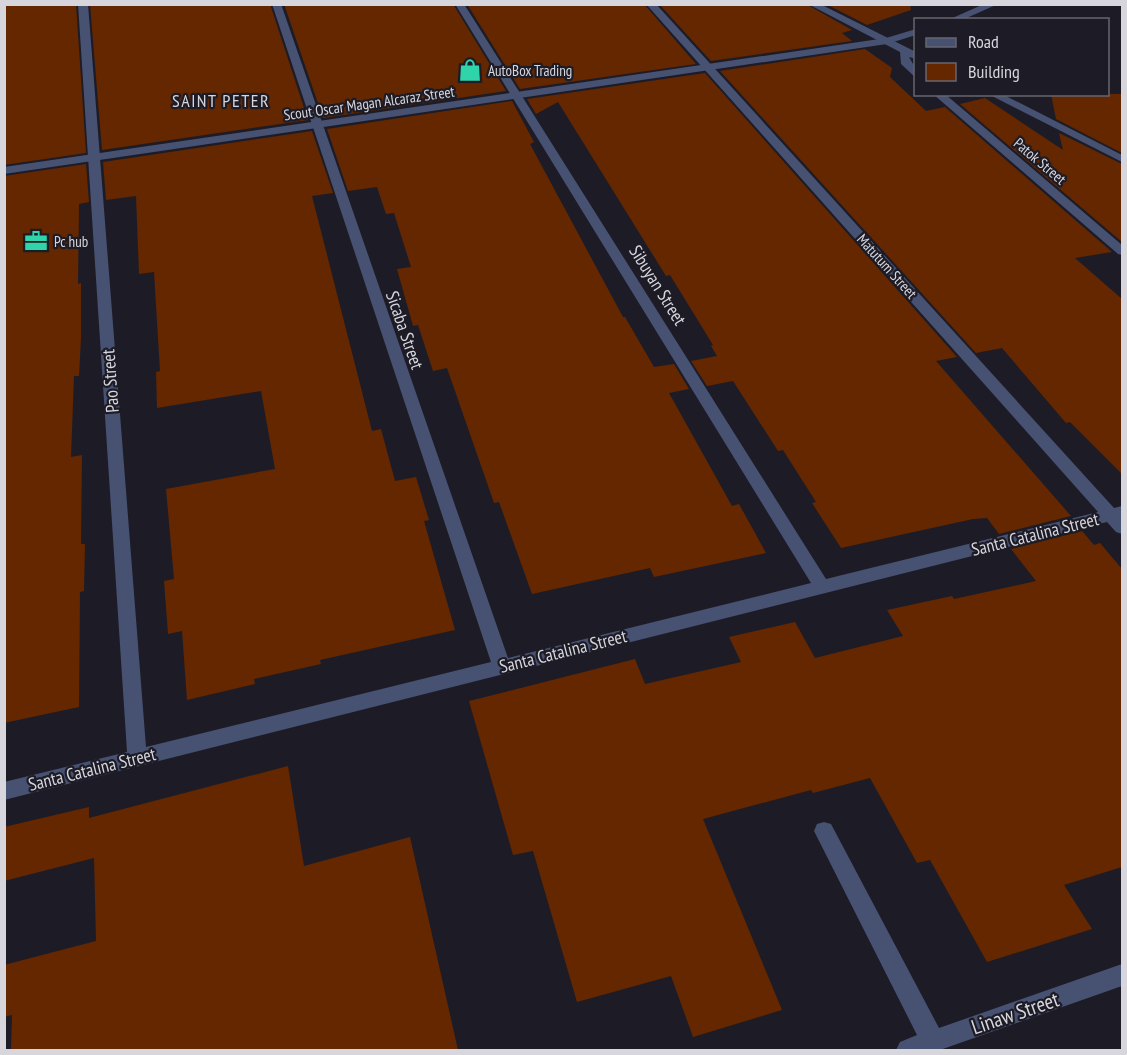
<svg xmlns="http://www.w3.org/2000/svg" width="1127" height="1055" viewBox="0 0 1127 1055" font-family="'PT Sans Narrow',sans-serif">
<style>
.building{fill:#642700}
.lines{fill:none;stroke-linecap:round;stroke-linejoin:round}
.minor{fill:#475172;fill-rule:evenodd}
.tertiary{fill:#475172;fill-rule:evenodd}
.labels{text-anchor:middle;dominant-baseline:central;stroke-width:4.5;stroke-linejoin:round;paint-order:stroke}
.far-poi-label{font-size:15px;fill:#d7d6dd;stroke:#1d1c26;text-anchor:start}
.far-street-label{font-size:15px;fill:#d7d6dd;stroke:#1d1c26}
.far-quarter-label{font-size:18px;letter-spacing:1.5px;fill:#d7d6dd;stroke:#1d1c26}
.street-label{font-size:18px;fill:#d7d6dd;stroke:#1d1c26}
.near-street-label{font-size:21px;fill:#d7d6dd;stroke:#1d1c26}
</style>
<rect width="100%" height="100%" fill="#1d1c26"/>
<path class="building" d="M22,4H76L86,153L4,165V6Z
M90,4H270L308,120L102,150Z
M284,4H453L506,91L323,118Z
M467,4H644L696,64L520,89Z
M659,4H806L852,30L842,33L852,41L711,61Z
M826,4H910L911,10L867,25Z
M865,49L892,68L890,77L926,111L945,107L1112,252L1075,258L1122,299V474L1070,422L1066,423L1002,348L976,353L720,71Z
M705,73L957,357L936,361L1071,516L999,534L987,518L973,519L841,548L812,503L816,502L783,450L778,451L733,381L707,386L691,361L717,356L711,346L713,345L670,275L666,276L558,102L536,114L527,99Z
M1051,94H1122V153L1056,119Z
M985,98L1063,150L1059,133L1122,164V242L960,104Z
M512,101L534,142L530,144L623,317H625L654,367L674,364L689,389L669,393L732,506L739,504L766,553L654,577L650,568L532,594L499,502L494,503L447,368L433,371L418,325L413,326L397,269L411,267L394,213L386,214L377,187L348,191L327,129Z
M312,131L333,193L312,196L372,431L381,429L395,481L416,477L429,520L424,521L455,630L320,660L321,664L254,679L255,684L187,700L182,631L168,634L164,581L174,579L166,489L275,469L261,391L157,408L156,372L160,371L154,272L139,274L136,196L106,200L103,162Z
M86,164L89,202L79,204L78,284L81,283V338L79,376H74L71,457L82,455L81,544H85L84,591L80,592L79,707L4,723V176Z
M1082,531L1094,545L1100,543L1122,569V867L1064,885L1092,929L987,962L930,860L917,863L870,778L813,793L811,790L703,819L782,1010L693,1037L671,976L577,1002L533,851L513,855L469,701L635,659L645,684L741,662L729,637L795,622L815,658L903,636L887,610L952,596L954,599L1036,581L1011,549Z
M288,766L304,866L410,837L458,1050H11L12,1015L4,1017V965L96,941L94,858L4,881V827L89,807V818Z"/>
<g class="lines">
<path class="minor" d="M78,4H88L146,747L491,662L272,4H281L508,658L811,583L455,4H464L826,579L1098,512L646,4H656L1114,508L1122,506V534L1116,532L1107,522L4,800V782L127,752Z
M808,4H820L916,52V59L909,57L916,69V78L901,64L900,52Z
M933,94H945L1122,245V255L1118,254Z
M988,94H1002L1122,155V162Z
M824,822L831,824L939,1028L1122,964V986L940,1050H896L900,1042L917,1035L814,831L817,824Z"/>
<path class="tertiary" d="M984,4H998L962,20H948Z
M916,29V35L887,44L4,174V167L886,38Z"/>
</g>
<defs>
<g id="shop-bare" transform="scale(1.8)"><path d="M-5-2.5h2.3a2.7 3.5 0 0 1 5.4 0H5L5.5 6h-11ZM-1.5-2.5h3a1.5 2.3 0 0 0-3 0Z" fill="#30d4aa" stroke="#1d1c26" stroke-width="2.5" paint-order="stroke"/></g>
<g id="office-bare" transform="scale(1.8)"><path d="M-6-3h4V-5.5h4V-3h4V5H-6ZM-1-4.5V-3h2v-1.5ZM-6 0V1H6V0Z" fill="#30d4aa" stroke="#1d1c26" stroke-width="2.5" paint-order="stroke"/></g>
</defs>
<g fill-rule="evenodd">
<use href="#shop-bare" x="470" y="70"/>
<use href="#office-bare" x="36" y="241"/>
</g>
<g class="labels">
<g class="far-poi-label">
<text x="488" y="70">AutoBox Trading</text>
<text x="54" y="241">Pc hub</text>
</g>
<g class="far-street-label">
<text transform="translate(369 103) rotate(-8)">Scout Oscar Magan Alcaraz Street</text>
<text transform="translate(1040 161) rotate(40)">Patok Street</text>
<text transform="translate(887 266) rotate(48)">Matutum Street</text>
</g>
<g class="far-quarter-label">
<text x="221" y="100">SAINT PETER</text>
</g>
<g class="street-label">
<text transform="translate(658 285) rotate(58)">Sibuyan Street</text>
<text transform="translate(405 330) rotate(71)">Sicaba Street</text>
<text transform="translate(110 381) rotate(-94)">Pao Street</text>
<text transform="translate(1035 534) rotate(-14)">Santa Catalina Street</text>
<text transform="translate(563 651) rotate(-14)">Santa Catalina Street</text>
<text transform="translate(92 769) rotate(-14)">Santa Catalina Street</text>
</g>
<g class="near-street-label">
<text transform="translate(1015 1013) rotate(-19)">Linaw Street</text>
</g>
</g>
<rect width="1127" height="1055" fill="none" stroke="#d7d6dd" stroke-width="12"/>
<rect x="914" y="18" width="195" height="78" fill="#1d1c26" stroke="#67666f" stroke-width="1.5"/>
<rect x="926" y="38" width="30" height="9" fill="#475172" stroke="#67666f" stroke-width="1.5"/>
<text x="968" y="48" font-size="18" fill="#d7d6dd">Road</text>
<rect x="926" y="63" width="30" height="18" fill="#642700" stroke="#67666f" stroke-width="1.5"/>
<text x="968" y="78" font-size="18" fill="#d7d6dd">Building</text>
</svg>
